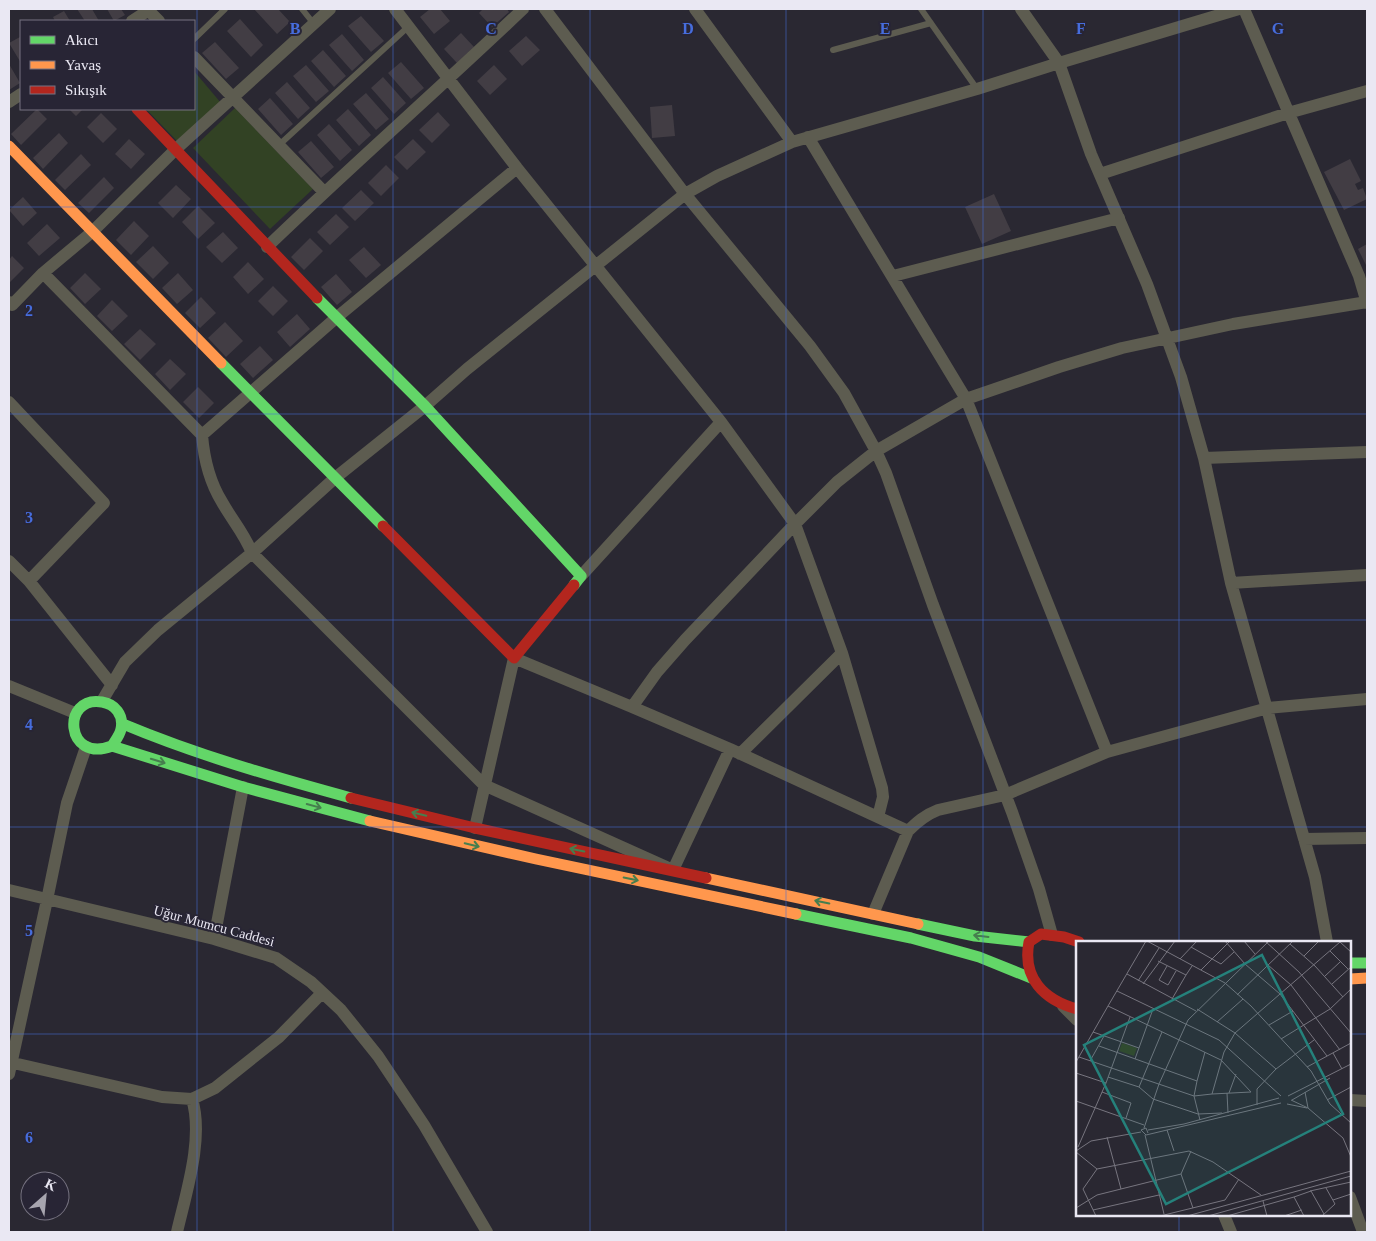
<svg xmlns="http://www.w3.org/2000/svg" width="1376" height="1241" viewBox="0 0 1376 1241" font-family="Georgia,serif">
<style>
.green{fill:#324224}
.building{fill:#423d44}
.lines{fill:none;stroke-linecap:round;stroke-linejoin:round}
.lane{stroke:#5d5c50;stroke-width:6}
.street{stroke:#5d5c50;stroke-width:12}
.fast{stroke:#63d668;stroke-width:11}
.slow{stroke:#ff974d;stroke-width:11}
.jam{stroke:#b3261e;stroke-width:11}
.oneway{stroke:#467e4e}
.grid{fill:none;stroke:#466ddd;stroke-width:1;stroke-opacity:0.55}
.labels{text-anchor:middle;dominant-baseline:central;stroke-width:4;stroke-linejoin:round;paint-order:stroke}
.street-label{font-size:14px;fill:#eae8f3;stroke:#282535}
.inset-road{fill:none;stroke:#77757f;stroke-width:1}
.view{fill:#25817b;fill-opacity:0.15;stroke:#25817b;stroke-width:2.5}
.inset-edge{fill:none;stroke:#eae8f3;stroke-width:2.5}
.grid-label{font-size:16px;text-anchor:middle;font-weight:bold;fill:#466ddd;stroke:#282535;stroke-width:4;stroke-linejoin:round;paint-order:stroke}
</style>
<rect width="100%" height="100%" fill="#2a2832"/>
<path class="green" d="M194,71L221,103L178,142L146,109H194Z
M235,108L313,189L270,229L193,148Z"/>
<path class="building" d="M77,9H92L99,21H85Z
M107,9H121L125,15L114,21Z
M254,9H278L290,22L277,34Z
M430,9H440L450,21L434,34L420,17Z
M483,9H507L509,12L492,27L479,13Z
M64,11L70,21H55L53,17Z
M361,16L384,41L371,52L348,26Z
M240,19L263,45L251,57L227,31Z
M461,33L474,47L457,63L444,49Z
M342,34L364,60L352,71L329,45Z
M526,36L540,50L522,66L509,51Z
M20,37L21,39V63L9,43Z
M215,42L239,68L226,79L202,53Z
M323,50L346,76L334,87L311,61Z
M401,62L424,88L411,99L388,73Z
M9,64L20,83L9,90Z
M306,65L329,91L316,102L293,76Z
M494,65L507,79L490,95L477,81Z
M383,77L406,103L394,114L371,88Z
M287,82L310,108L298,119L275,93Z
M366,93L389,119L376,130L353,104Z
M270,98L293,124L281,135L258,109Z
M672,105L675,136L652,138L650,107Z
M37,109L47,119L21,145L11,134Z
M69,109H83L76,116Z
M348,109L371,135L359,146L336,120Z
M438,112L450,125L432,143L419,130Z
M101,113L117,129L103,143L87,127Z
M329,124L352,150L340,161L317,135Z
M59,133L68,143L43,169L33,158Z
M129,139L145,154L131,169L115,154Z
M413,139L426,152L407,170L394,157Z
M311,141L334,167L321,178L298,152Z
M81,154L91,165L65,190L55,180Z
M1350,159L1361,181L1355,184L1358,190L1363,188L1367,199L1344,210L1324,172Z
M386,165L399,178L381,196L368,183Z
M104,177L114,188L89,213L78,203Z
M176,185L191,199L173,218L158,203Z
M361,190L374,203L355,221L342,208Z
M994,194L1011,231L982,244L965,207Z
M23,197L37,213L23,226L9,210Z
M198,206L215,223L198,239L182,222Z
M336,214L349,227L330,245L317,232Z
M134,221L149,236L131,255L116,240Z
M47,224L60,238L39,256L27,243Z
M223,232L238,248L222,263L206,247Z
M310,238L323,251L304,270L291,257Z
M1367,244V267L1358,249Z
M153,246L169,263L153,279L136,262Z
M364,247L381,265L366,278L349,260Z
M12,256L24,268L9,283V260Z
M248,262L264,279L248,294L233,277Z
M85,273L101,289L85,304L70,288Z
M178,273L193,290L177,304L162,288Z
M336,274L352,292L337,305L321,287Z
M273,286L288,301L273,316L258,301Z
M201,297L216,313L200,328L185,313Z
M112,300L128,316L112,331L97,316Z
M297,314L310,329L290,347L277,332Z
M225,322L243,341L226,357L208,338Z
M140,329L156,344L140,360L124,344Z
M260,346L273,360L253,378L240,364Z
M170,359L186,374L170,390L155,374Z
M198,387L214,403L199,418L183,402Z"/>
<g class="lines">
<path class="lane" d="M302,9L314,24
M921,9L977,89
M194,39L225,9
M833,50L931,23
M279,145L409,26"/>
<path class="street" d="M147,9L159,21
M395,9L517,168L721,422L795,524L842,653L882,788L883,797L878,817
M545,9L685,194L810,346L844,393L876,451L886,473L933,605L1012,812L1039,889L1052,935
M695,9L792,142
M1021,9L1059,63L1091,154L1147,284L1181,377L1204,458L1231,583L1315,877L1327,942
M1244,9L1359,276L1367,303
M132,21L149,10
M194,57L324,192
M9,102L21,94
M808,137L966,399L1107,752L1005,795L938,810C925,815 917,822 908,831L873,914
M1100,174L1288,113L1367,91
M267,247C351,166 439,89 523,9
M43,273L202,435L336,318L517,168
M893,276L1119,218
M9,302L12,305L43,273L92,232L176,149L330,9
M9,402L104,503L29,581
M202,435C204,459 209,481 222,502C232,520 244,533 252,553L484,785L673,870L730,749
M1204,458L1367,452
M9,561L29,581L112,685
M581,576L721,422
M1231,583L1367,575
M9,686L75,713
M102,701L125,662L158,630L252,553L335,478L425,406L467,369L685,194L717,176L792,142L977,89L1059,63L1239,9
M632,707L730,749L908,831
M1107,752L1268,708L1367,699
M740,754L842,653
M475,828L514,658L632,707L657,672L685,640L795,524L837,482L876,451L966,399L1059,367L1122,348L1233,324L1367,302
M1304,839L1367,838
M9,890L214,939L276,958L311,982L341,1010L378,1056L424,1125L487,1232
M214,939L243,787
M1063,1006L1077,1020
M9,1062L162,1097L192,1099L215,1088L279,1037L322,993
M9,1074L47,900L67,803L86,747
M1350,1100L1367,1101
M1350,1197L1363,1232
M1224,1215L1231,1232
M177,1232C186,1193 204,1138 192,1099"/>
<path class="fast" d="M317,298L425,406L581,576L574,585
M221,363L383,526
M123,724C197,755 274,777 351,798
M112,746C115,741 120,735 121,729C124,715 115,704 102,702C61,695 65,764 112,746L243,787L370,821
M796,914L911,938L979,957L1031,978
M918,924L975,936L1029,942
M1350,963H1367"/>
<path class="slow" d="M9,146L221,363
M370,821L536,859L796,914
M706,878L918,924
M1350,979L1367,978"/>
<path class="jam" d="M137,109L317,298
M383,526L514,658L574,585
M351,798L475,828L706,878
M1077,1009C1044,1000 1022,978 1029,942L1041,934L1064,937L1079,942"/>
</g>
<defs><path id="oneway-shaft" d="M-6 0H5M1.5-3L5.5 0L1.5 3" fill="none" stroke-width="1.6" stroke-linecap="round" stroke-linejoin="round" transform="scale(1.25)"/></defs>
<g class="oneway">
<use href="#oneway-shaft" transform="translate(158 761) rotate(17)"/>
<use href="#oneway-shaft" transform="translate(314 806) rotate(15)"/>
<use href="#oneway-shaft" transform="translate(419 814) rotate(-167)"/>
<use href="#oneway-shaft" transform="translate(472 845) rotate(13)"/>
<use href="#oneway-shaft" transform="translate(577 850) rotate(-168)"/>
<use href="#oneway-shaft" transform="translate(631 879) rotate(12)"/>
<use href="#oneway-shaft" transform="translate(822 902) rotate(-168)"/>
<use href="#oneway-shaft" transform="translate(981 936) rotate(-173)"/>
</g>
<path class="grid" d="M197,9V1232M393,9V1232M590,9V1232M786,9V1232M983,9V1232M1179,9V942M9,207H1367M9,414H1367M9,620H1367M9,827H1367M9,1034H1077M1350,1034H1367M1179,1215V1232"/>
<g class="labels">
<g class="street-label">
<text transform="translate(214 926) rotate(15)">Uğur Mumcu Caddesi</text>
</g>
</g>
<g transform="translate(1076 941)">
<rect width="275" height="275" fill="#2a2832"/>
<path d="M46,102L61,107L58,115L43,110Z" fill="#324224"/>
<path class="inset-road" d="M70,0L32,65L145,119L175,151M71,0L149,42L175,65L235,130L254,163L275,182M149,0L169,23L204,53L251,115M168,0L179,13M189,0L223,31L275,92M214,3L239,25L267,56M115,6L145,23L158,11M254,10L272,28M228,15L243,0M104,18L121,0M82,20L110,34L116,25M192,24L215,44L264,109M91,25L83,39L92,44L100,30M125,29L154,0M51,33L120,70M249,35L264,21M62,40L83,7M67,43L99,0M256,43L275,26M41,50L143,99L205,155M161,54L217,0M96,58L110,34M121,68L159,92L200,128L181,148V164M141,81L167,58M193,84L217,70M17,91L63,107M205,98L254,68L275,48M257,112L266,128M3,116L118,155L121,140L23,105M59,118L77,68M14,120L28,95M0,121L32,65M231,126L275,102M200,128L238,99M0,132L30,142L54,76M32,136L63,146L86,91M121,140L129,111M63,146L77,158L122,173L146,172M26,151L55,162L50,177M229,151L232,167M151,152L152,172M153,152L160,133M136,153L175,151M212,155L275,123M215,159L232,167L267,197L275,216M216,159L254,137M251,159L275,146M0,160L68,184M211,163L231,167M124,179L118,155L136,153L148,111L159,92L264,1L275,11M68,187L83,143L112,79L193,0M72,189L108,183L203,157M91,189L98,210M72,192L70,187L65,189L70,194L205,162M69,194L88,273M31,196L45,248M2,206L30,142M0,210L15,200L65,191M0,211L21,228M21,228L113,210L137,221L185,254M105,233L117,267M234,250L275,241M257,259L275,253M187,260L191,275M0,267L21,254L105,233L115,210M17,269L83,254M20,275L7,248L21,228M84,275L149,259L163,238M111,275L275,230M132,275L275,235M151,275L218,256M208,275L226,269M228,275L218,256L235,250L248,273M246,275L259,263L250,247"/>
<path class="view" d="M186,14L267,173L90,263L8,104Z"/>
<rect width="275" height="275" class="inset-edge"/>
</g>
<g class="grid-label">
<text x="295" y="34">B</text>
<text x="491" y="34">C</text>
<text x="688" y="34">D</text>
<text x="885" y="34">E</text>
<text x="1081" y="34">F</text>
<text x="1278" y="34">G</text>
<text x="29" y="316">2</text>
<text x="29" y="523">3</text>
<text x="29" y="730">4</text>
<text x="29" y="936">5</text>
<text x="29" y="1143">6</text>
</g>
<rect width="1376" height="1241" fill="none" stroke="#eae8f3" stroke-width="20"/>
<rect x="20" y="20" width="175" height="90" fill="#282535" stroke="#767381"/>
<rect x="30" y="36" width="25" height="8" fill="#63d668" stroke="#767381"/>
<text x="65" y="45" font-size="15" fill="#eae8f3">Akıcı</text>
<rect x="30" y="61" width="25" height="8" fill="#ff974d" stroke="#767381"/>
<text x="65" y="70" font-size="15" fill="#eae8f3">Yavaş</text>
<rect x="30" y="86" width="25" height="8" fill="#b3261e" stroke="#767381"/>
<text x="65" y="95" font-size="15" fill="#eae8f3">Sıkışık</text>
<g transform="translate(45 1196) rotate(27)"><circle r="24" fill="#282535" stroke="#767381"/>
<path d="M0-4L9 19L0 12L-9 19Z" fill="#a7a5af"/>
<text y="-8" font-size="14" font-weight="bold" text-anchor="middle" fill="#eae8f3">K</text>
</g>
</svg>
